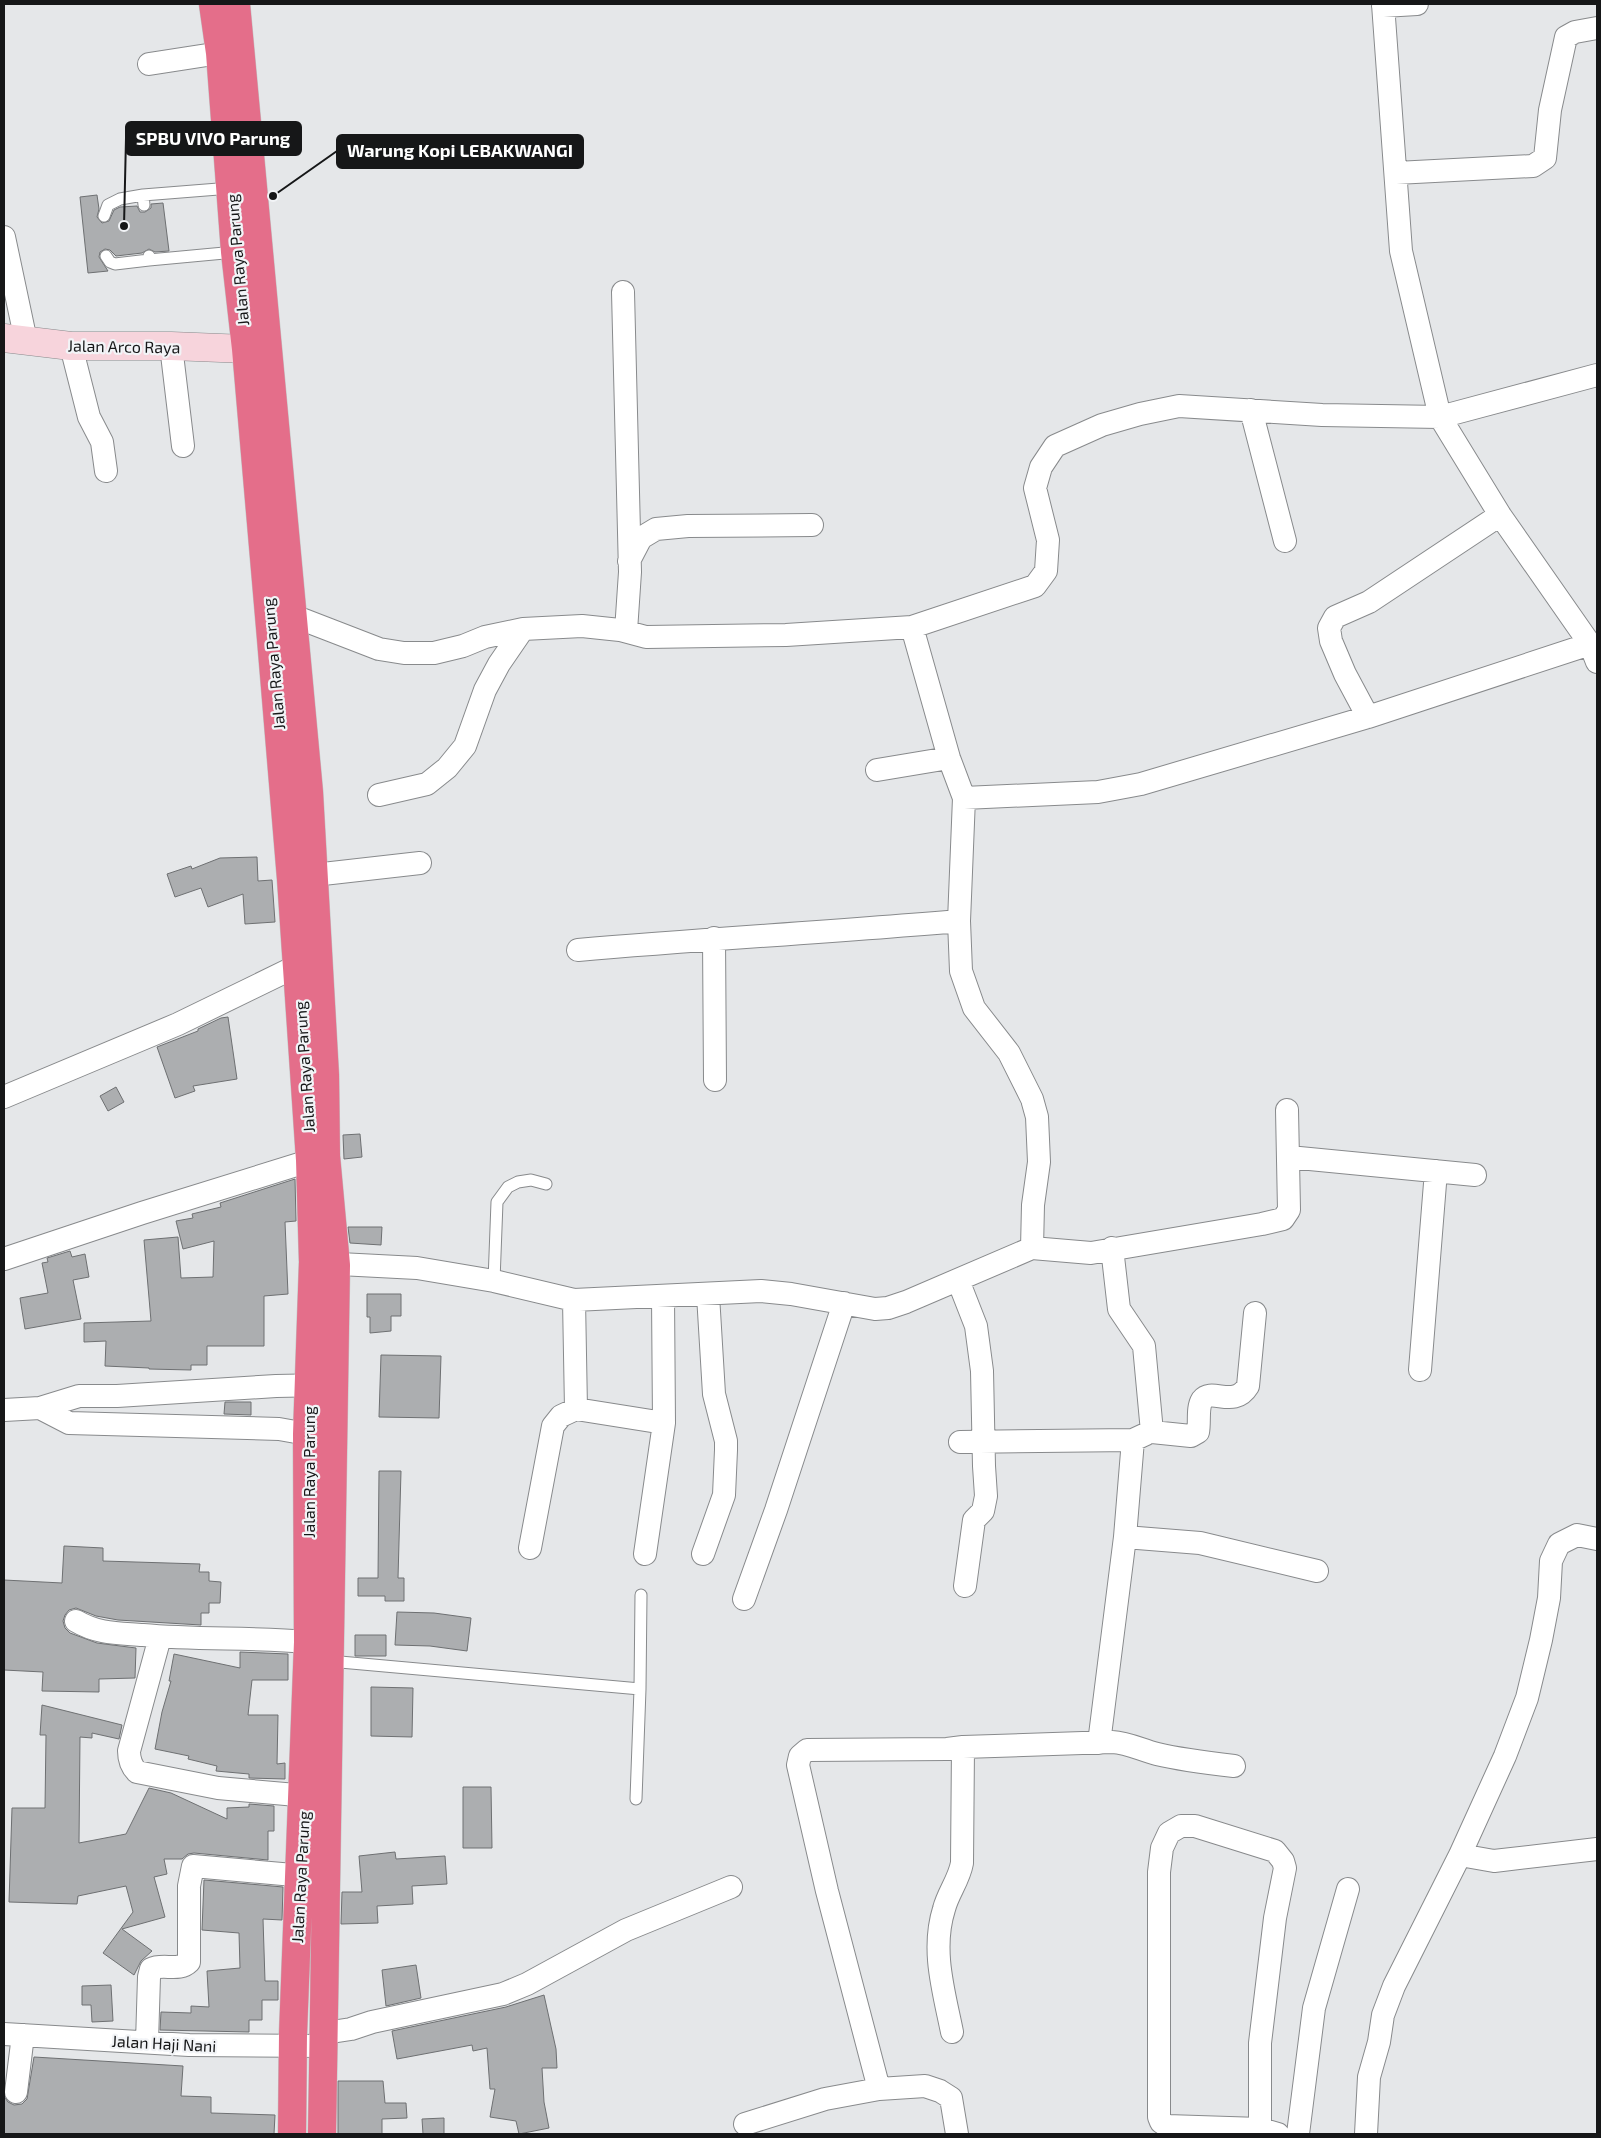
<svg xmlns="http://www.w3.org/2000/svg" width="1601" height="2138" viewBox="0 0 1601 2138" font-family="'Exo 2',sans-serif">
<style>
.building{fill:#acaeb0;stroke:#6e7072}
.lines{fill:none;stroke-linecap:round;stroke-linejoin:round}
.lane-casing{stroke:#888a8c;stroke-width:13}
.street-casing{stroke:#888a8c;stroke-width:24}
.secondary-casing{stroke:#888a8c;stroke-width:29}
.highway-casing{stroke:#c2c3c3;stroke-width:29}
.lane{stroke:#fff;stroke-width:11}
.street{stroke:#fff;stroke-width:22}
.secondary{stroke:#f7d4dc;stroke-width:28}
.highway{stroke:#e46e8a;stroke-width:28}
.labels{text-anchor:middle;dominant-baseline:central;stroke-width:4.5;stroke-linejoin:round;paint-order:stroke}
.street-label{font-size:16px;fill:#161718;stroke:#f2f4f7}
.leader{fill:none;stroke:#161718;stroke-width:2}
.callout-dot{fill:#161718;stroke:#f2f4f7;stroke-width:2}
.callout{fill:#161718;stroke:#161718;stroke-width:2}
.callout-label{font-size:18px;text-anchor:middle;font-weight:bold;fill:#fff}
</style>
<rect width="100%" height="100%" fill="#e5e7e9"/>
<path class="building" d="M97,195L99,209L97,217L102,223L109,221L114,210L120,207L137,206L140,212H145L151,208V204L163,203L169,251L155,252L149,249L142,253L116,256L110,250L105,249L100,252L99,257L108,271L88,273L80,197Z
M257,857L258,881L272,880L275,922L245,924L243,894L208,907L201,888L175,897L167,874L191,866L192,869L220,858Z
M228,1017L237,1079L193,1086L195,1091L175,1098L157,1047L198,1031V1029L221,1018Z
M116,1087L124,1102L108,1111L100,1096Z
M360,1134L362,1157L344,1159L343,1135Z
M295,1179L296,1221L285,1222L288,1294L264,1296V1346H207V1365H191V1370L149,1369V1368L105,1366L106,1341L84,1342V1323L151,1321L144,1240L178,1237L181,1278L213,1277L214,1241L183,1249L176,1221L193,1218L192,1214L221,1207L220,1203Z
M348,1227H382L381,1245L350,1243Z
M70,1251L72,1257L85,1254L89,1277L73,1280L81,1319L25,1329L20,1298L48,1293L42,1263L48,1262L47,1258Z
M367,1294H401V1316H391V1331L370,1333V1317H367Z
M381,1355L441,1356L439,1418L379,1417Z
M225,1402H251V1415L224,1414Z
M379,1471H401L398,1578H404V1601H385V1596H358V1578H378Z
M64,1546L103,1548V1561L200,1564L199,1572H209V1581L221,1582L220,1603H209V1613H201V1625L118,1620L96,1616L76,1608L69,1610L65,1615L63,1621L65,1628L70,1633L97,1643L136,1648L135,1678L99,1679V1692L42,1691L43,1672L4,1670V1580L62,1583Z
M397,1612L434,1613L471,1618L467,1651L430,1646L395,1645Z
M355,1635H386V1656H355Z
M240,1652L288,1654V1680H252L248,1715H278L277,1764L285,1763V1779L249,1778V1774L216,1771L217,1766L188,1759L189,1756L155,1749L162,1712L171,1681H169L174,1654L240,1668Z
M371,1687L413,1688L412,1737L371,1736Z
M42,1705L122,1725L119,1739L92,1733V1738L80,1737L79,1843L126,1834L149,1788L171,1793L227,1819V1808L249,1807V1804L274,1806V1831H268V1860L194,1853L188,1854L182,1859H164L167,1874L154,1877L165,1917L122,1929L152,1951L141,1961L134,1975L103,1953L133,1912L126,1886L78,1896L77,1904L9,1902L12,1808H45L46,1735H40Z
M463,1787H491L492,1848H463Z
M395,1852L396,1859L445,1856L447,1884L412,1886L413,1904L377,1906L378,1923L341,1924L342,1892H362L359,1856Z
M204,1880L283,1887L282,1920L263,1919L265,1981H278V2000H262V2020H249V2032L160,2030L161,2012L191,2013V2006L209,2007L207,1971L240,1968L239,1933L202,1930Z
M416,1965L421,1998L386,2006L382,1970Z
M111,1985L113,2021L92,2022L91,2005H82V1986Z
M544,1995L556,2049L557,2068H542L544,2102L549,2128L519,2134L516,2121L490,2117L495,2089H490L487,2048L473,2051L472,2045L397,2059L392,2031L506,2007Z
M34,2057L183,2066L181,2096L211,2097V2113L275,2115L274,2134H4V2096L8,2102L14,2105L22,2104L27,2099Z
M338,2081H383L385,2103H406L407,2118L382,2119V2134H338Z
M444,2118V2134H423L422,2119Z"/>
<g class="lines">
<g class="lane-casing">
<path id="lane" d="M144,205L143,195L231,188
M104,216L108,205L120,199L143,195
M106,256L110,262L115,264L149,260
M149,256V260L235,252
M494,1281L497,1202L508,1187L518,1182L531,1180L546,1184
M329,1661L640,1689L641,1595
M636,1799L640,1689"/>
</g>
<g class="street-casing">
<path id="street" d="M1383,4L1401,251L1440,417L1500,515L1590,644L1597,662
M1383,6L1417,4
M149,64L220,53
M1396,173L1533,166L1545,158L1550,110L1566,37L1575,32L1597,28
M4,237L26,341
M623,292L630,572L626,631
M71,346L89,417L102,442L106,471
M171,346L183,446
M1251,410L1285,541
M629,561L641,538L656,529L688,526L812,525
M291,615L379,649L404,653H434L463,646L485,637L523,629L582,626L620,630L646,637L786,635L912,627L1035,586L1046,571L1048,540L1035,488L1041,467L1055,446L1102,425L1140,414L1179,406L1322,415L1440,417L1597,375
M1368,717L1345,674L1331,641L1329,628L1335,617L1369,602L1500,515
M877,770L949,758
M379,795L427,784L447,768L465,746L485,690L499,664L523,629
M964,798L1098,792L1141,784L1368,717L1590,644
M314,875L420,863
M714,938L715,1080
M578,950C705,939 832,932 959,921
M4,1097L178,1024L297,966
M1289,1157L1475,1175
M1032,1248L1091,1253L1262,1224L1283,1219L1289,1210L1287,1110
M1112,1248L1119,1309L1144,1346L1152,1432L1191,1436L1198,1432C1200,1423 1197,1408 1202,1400C1212,1387 1234,1409 1248,1386L1255,1313
M4,1259L142,1213L325,1156
M320,1263L417,1268L494,1281L574,1300L761,1291L791,1294L875,1309L888,1308L906,1302L1032,1248L1033,1205L1039,1162L1037,1117L1032,1099L1009,1053L974,1008L961,971L959,921L964,798L949,758L912,627
M958,1280L976,1326L982,1371L984,1466L986,1496L983,1511L974,1520L965,1586
M574,1300L576,1409
M1420,1370L1436,1171
M40,1408L69,1423L279,1429L307,1434L324,1431
M4,1410L40,1408L79,1396H117L276,1386L325,1385
M960,1442L1133,1440L1146,1434
M1125,1537L1200,1543L1317,1571
M530,1548L553,1426L561,1416L576,1409L664,1423
M645,1554L664,1423L663,1297
M703,1554L724,1495L726,1450V1441L714,1394L708,1295
M744,1599L776,1510L844,1303
M76,1621C98,1634 118,1633 143,1635C198,1640 253,1637 308,1642
M160,1637L129,1751C129,1760 131,1766 137,1772L218,1788L319,1797
M1099,1743L1125,1537L1133,1440
M1460,1855L1494,1861L1597,1849
M952,2032C944,1992 931,1950 944,1909C948,1893 959,1880 962,1863L963,1747
M325,2033L351,2029L372,2022L503,1994L527,1984L626,1930L731,1887
M4,2034L189,2045L324,2046
M147,2042L149,1977L151,1969C163,1963 179,1972 189,1962V1886L193,1866L316,1877
M879,2089L827,1891L798,1765L800,1756L807,1750L947,1749L963,1747L1112,1742C1129,1743 1141,1750 1157,1754C1182,1760 1208,1763 1234,1766
M16,2092L23,2035
M745,2124L825,2099L879,2089L925,2086L940,2091L951,2098L957,2134
M1260,2129L1167,2126L1161,2122L1159,2117V1872L1162,1848L1169,1833L1181,1826H1195L1275,1851L1283,1861L1285,1868L1275,1918L1260,2043V2129L1278,2134
M1298,2134L1314,2008L1348,1889
M1366,2134L1369,2077L1379,2042L1383,2015L1394,1986L1460,1855L1505,1756L1527,1698L1541,1640L1549,1598L1551,1561L1559,1544L1577,1535L1597,1539"/>
</g>
<g class="secondary-casing">
<path id="secondary" d="M4,338L71,346H171L246,349"/>
</g>
<g class="highway-casing">
<path id="highway" d="M213,4L220,53L235,252L246,349L271,639L291,879L310,1160L313,1262L307,1434L308,1642L293,2034L292,2134
M236,4L309,792L325,1075L326,1156L336,1265L322,2134"/>
</g>
<use href="#lane" class="lane"/>
<use href="#street" class="street"/>
<use href="#secondary" class="secondary"/>
<use href="#highway" class="highway"/>
</g>
<g class="labels">
<g class="street-label">
<text transform="translate(237 260) rotate(-95)">Jalan Raya Parung</text>
<text transform="translate(124 346) rotate(1)">Jalan Arco Raya</text>
<text transform="translate(273 664) rotate(-95)">Jalan Raya Parung</text>
<text transform="translate(304 1067) rotate(-94)">Jalan Raya Parung</text>
<text transform="translate(308 1472) rotate(-90)">Jalan Raya Parung</text>
<text transform="translate(300 1877) rotate(-87)">Jalan Raya Parung</text>
<text transform="translate(164 2043) rotate(3)">Jalan Haji Nani</text>
</g>
</g>
<path class="leader" d="M124 226L126 138M273 196L337 151"/>
<g class="callout-dot">
<circle cx="124" cy="226" r="5"/>
<circle cx="273" cy="196" r="5"/>
</g>
<g class="callout">
<rect x="126" y="122" width="175" height="33" rx="5"/>
<rect x="337" y="135" width="246" height="33" rx="5"/>
</g>
<g class="callout-label">
<text x="213" y="145">SPBU VIVO Parung</text>
<text x="460" y="157">Warung Kopi LEBAKWANGI</text>
</g>
<rect width="1601" height="2138" fill="none" stroke="#161718" stroke-width="10"/>
</svg>
